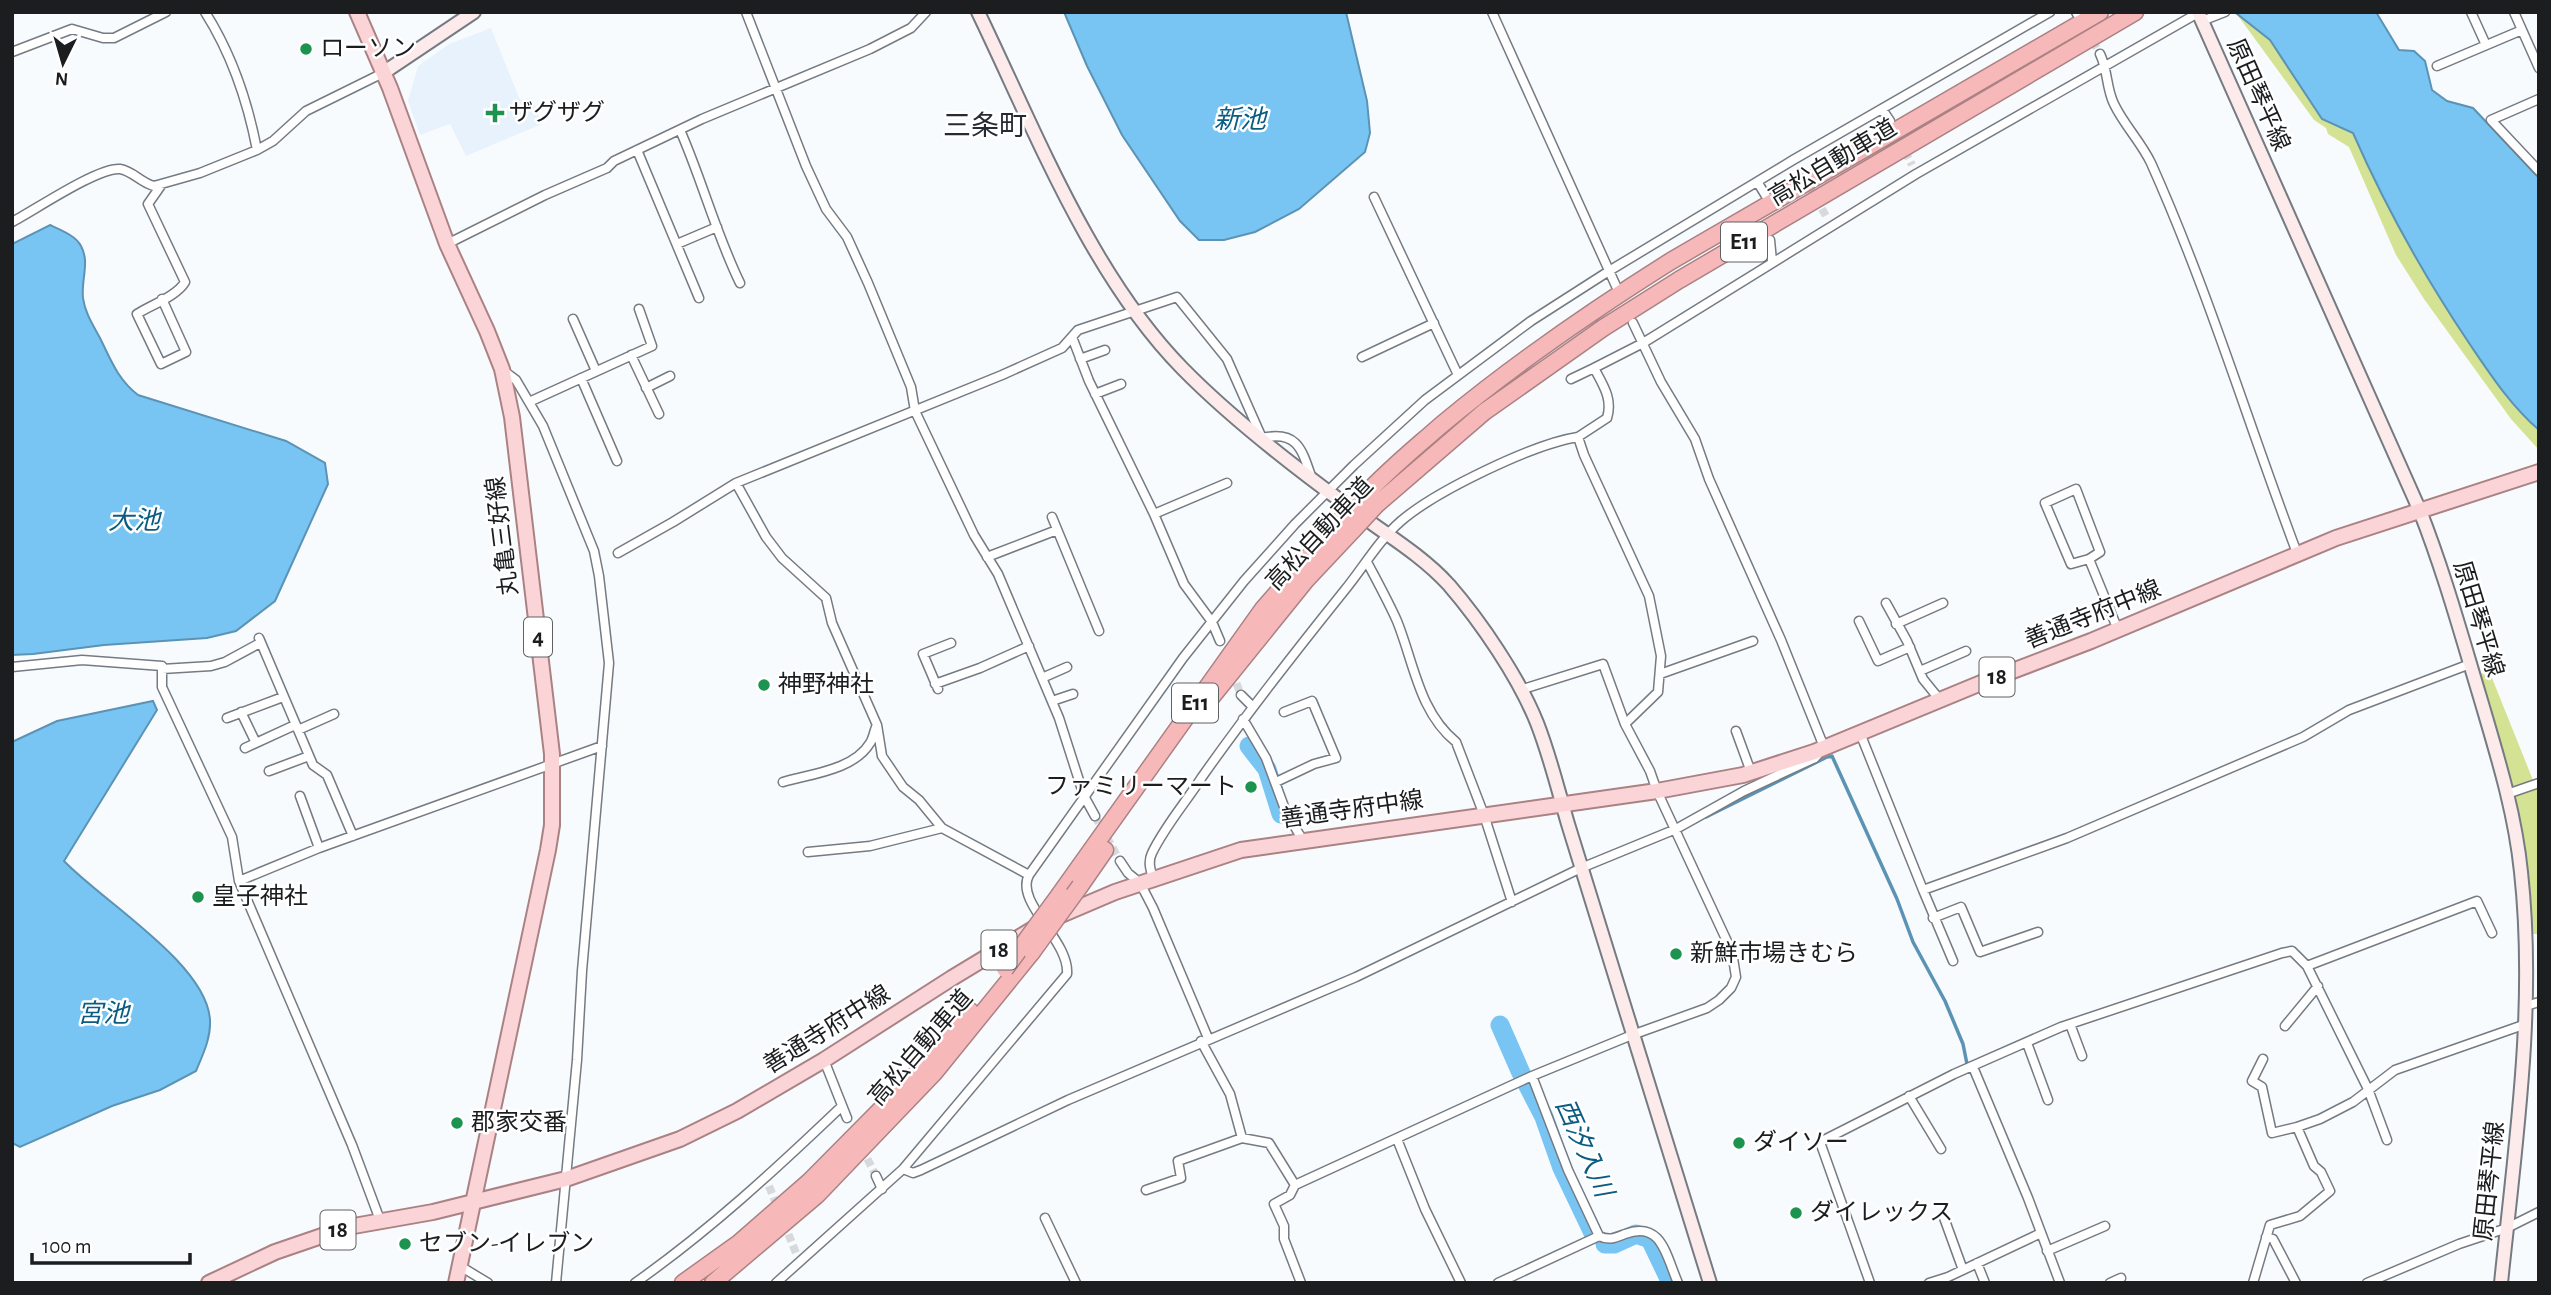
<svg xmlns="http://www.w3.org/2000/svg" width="2551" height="1295" viewBox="0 0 2551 1295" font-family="'Alegreya Sans','Noto Sans JP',sans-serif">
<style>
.built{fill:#e8f2fc}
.green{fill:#d4e294}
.water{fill:#78c5f4;stroke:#5c93b4;stroke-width:2}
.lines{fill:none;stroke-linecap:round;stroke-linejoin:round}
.stream{stroke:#5c93b4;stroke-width:3.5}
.river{stroke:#78c5f4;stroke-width:19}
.street-tunnel{stroke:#d7dadd;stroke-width:8;stroke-dasharray:8 4;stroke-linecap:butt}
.street-casing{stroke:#757b82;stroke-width:11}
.secondary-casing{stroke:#757b82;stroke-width:16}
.primary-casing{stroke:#aa8284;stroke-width:18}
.highway-casing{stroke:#aa8284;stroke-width:19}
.street{stroke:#fff;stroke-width:8}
.secondary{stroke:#fdeaea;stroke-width:12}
.primary{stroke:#fad4d6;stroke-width:14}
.highway{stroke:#f7b8ba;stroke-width:16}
.highway-bridge-casing{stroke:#aa8284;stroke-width:19;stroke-linecap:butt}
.highway-bridge{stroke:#f7b8ba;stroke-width:16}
.poi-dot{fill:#1c9450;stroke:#fff;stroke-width:2.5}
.labels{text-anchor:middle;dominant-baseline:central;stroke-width:5;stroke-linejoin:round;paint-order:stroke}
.shield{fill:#fff;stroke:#5f6162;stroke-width:2}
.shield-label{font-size:23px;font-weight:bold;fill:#1b1d1f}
.poi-label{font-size:24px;fill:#1b1d1f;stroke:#fff;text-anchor:start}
.street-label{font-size:24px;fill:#1b1d1f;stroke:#fff}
.water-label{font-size:26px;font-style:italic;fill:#0b5c82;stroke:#fff}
.quarter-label{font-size:28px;fill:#262b31;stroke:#fff}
</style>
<rect width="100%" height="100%" fill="#f8fbfe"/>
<path class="built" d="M491,28L520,100L532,98L542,124L466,156L450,124L420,135L408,101L418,66L449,44Z"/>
<path class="green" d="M2236,13L2270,40L2322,118L2353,133C2385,206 2424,276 2469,343C2490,374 2510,405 2539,430V450L2511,419L2424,299L2396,255L2349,147L2328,134L2326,128L2314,120Z
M2479,672L2492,678L2539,795V934H2530L2525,848L2512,781Z"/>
<path class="water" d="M1064,12H1346L1367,101L1370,133L1365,152L1299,209L1255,232L1224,240H1199L1180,221L1122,135L1087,66Z
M2239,12H2376L2399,50L2414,51L2425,61L2432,90L2447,101L2473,108L2539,178V430C2510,405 2490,374 2469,343C2424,276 2385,206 2353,133L2322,119L2270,40L2236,13Z
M50,225C61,230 76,236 81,246C90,262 81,280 83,298C85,313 93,325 100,338C111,360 118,380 138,395L286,441L325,463L328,484L275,601L236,631L207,638L104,645L33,654L12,655V244Z
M153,701L157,710L64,861C102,901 207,964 210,1020C211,1038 203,1054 196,1071L160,1090L112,1106L20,1147L12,1143V742L57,721Z"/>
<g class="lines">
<path class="stream" d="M1706,817L1827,757L1832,756L1897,899L1913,942L1945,1001L1963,1044L1967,1064"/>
<path class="river" d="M1249,746L1267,769L1281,814
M1500,1025L1521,1073
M1527,1084L1544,1117L1562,1168L1593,1233
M1605,1244H1614L1636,1234L1650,1239L1671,1283"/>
<path class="street-tunnel" d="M2081,20L2100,54
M1894,130L1912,165
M1798,167L1826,216
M1232,672L1241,695
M1095,816L1120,861
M862,1148L876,1176
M769,1186L779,1211
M784,1223L796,1253"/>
<g class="street-casing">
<path id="street" d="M205,12C231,53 248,103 257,150
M746,12L806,166L826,209L847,237L868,283L911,387L915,411L974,535L998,574L1059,718L1084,796L1095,816
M1492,12L1616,286
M2076,12L2077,14
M2471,12L2486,45
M2514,12L2539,68
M2202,21L2225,12
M12,52L72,29L103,38H114L166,12
M2100,54C2108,70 2106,88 2114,104C2124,125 2141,142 2151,163C2208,290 2248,423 2297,553
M2437,66L2522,30
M2539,99L2491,120L2539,171
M1882,109L1890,121
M680,130C702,180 716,234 740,283
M637,150L699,298
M1758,183L1766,196
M1374,197L1458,375
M12,222C35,210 98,167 120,169C133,171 141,183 154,186L200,173L257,150L273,141L306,111L383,73
M1770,240L1772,261
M447,244L545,195L607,168L614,161L702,119L870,49L911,28L926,12
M677,244L717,227
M162,299L186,352L161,364L137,314C151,305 177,296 185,282L148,204L162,184
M573,319L596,371
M1072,337L1089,381L1154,514L1184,584L1212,622L1220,641
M631,355L659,414
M1362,357L1434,323
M1080,359L1105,350
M504,371L516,380L543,426L594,551L599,576L609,663L582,971L577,1060L556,1283
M581,378L617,461
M1571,379L1594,368
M646,388L670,376
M1095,394L1121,384
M529,402L652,346L639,309
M1578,437L1607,418C1613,399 1603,385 1594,368L1643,343L1916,174L2198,13
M736,483L766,537L782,558L826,598L832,623L877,725L882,756L903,787L919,800L942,828L1029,875
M1154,514L1227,483
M1052,517L1099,631
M618,553L673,522L736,483L1002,375L1062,348L1078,330L1177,297L1227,359L1262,438C1298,430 1302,450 1312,479
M987,557L1057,530
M2089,559L2071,564L2045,503L2076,489L2100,552L2089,559L2118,630
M1367,562C1377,581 1388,601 1397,621C1414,663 1419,712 1456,742L1484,815L1512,902
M1886,603L1907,641L1923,679L1940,700
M1859,621L1878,661L1910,647
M1896,624L1943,603
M259,638L313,765L327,775L353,836
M12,667L82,660L162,666V687L232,837L239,881L352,1145L380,1220
M162,669L211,666L225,662L260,643
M1920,671L1966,651
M1660,674L1753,641
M1042,678L1067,667
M935,684L980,668L1029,646
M938,689L923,654L951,643
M1520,690L1603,664L1625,724
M1241,695L1252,706
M1052,701L1073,694
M241,712L256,743
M227,718L283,697
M1243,719L1266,758L1286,812L1302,839
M298,730L334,714
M1736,731L1751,772
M1860,733L1923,890L2067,838L2303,737L2349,710L2470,664
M245,748L295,725
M269,771L309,756
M783,782C810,774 854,770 870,743C873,739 874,732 876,727
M1276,782L1314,764L1336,758L1312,701L1284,712
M2507,794L2539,783
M300,796L319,848
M808,852L870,846L942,828
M1120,861L1128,873L1140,883L1153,908L1208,1038
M1153,878C1150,869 1148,861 1152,853C1165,826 1186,802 1202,777C1247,713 1295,652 1344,591C1363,568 1378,541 1401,521C1436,491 1533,444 1578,437L1584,455L1649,596L1661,656L1658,692L1625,724L1650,771L1657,791L1732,952L1736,977L1731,988L1719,1000L1707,1008L1632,1035L1532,1076L1295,1185L1290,1195L1274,1204L1284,1226V1239L1301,1283
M239,881L319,848L602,746
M1923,890L1953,961
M1933,918L1961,907L1980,952L2038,932
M2307,966L2477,901L2492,933
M2526,1006L2539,1002
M2070,1024L2082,1056
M2285,1026L2318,986
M1201,1041L1230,1094L1242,1138L1269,1143L1295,1185
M2027,1043L2048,1100
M2263,1059L2252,1081L2262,1087L2272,1133L2297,1127
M824,1060L847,1118
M1973,1067L2028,1198L2060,1283
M1532,1076L1568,1170L1599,1236
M1909,1096L1941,1149
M1397,1139L1425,1209L1461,1283
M903,1169L913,1173L921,1170L1068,1100L1356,977L1581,868L1676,829L1744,791L1815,758L1824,747L1781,640L1709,479L1695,439L1661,382L1633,323
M876,1176L882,1189
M1146,1190L1181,1178L1178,1161L1242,1138
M1943,1215L1963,1270
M1045,1218L1076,1283
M2266,1237L2273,1239L2296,1283
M2047,1251L2105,1226
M1977,1263L1985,1283
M460,1266L488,1283
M635,1283C709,1231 776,1169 841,1107
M776,1283L903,1169L1067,974C1070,941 1014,902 1029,875L1183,658L1244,581L1295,524L1354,465L1425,400L1531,321L1609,271L1793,160L2050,12
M1498,1283L1599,1236C1609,1241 1615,1238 1625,1234C1662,1220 1666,1256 1678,1283
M1870,1283L1820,1142L1954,1074L2061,1027L2282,953L2292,951L2307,966L2368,1089L2387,1140
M1929,1283L1948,1277L2041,1233
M2110,1283L2121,1278
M2253,1283L2270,1225L2300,1216L2330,1191L2321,1172L2314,1166L2297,1127L2320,1119L2353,1102L2395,1070L2526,1024
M2367,1283L2459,1244L2507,1228L2539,1212"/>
</g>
<g class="secondary-casing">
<path id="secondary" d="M978,12C1035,130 1090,274 1182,368C1231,418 1289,463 1345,504C1379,530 1420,553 1449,585C1481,622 1519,678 1537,723C1550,756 1558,790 1568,824L1710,1283
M2198,12L2420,511C2444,572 2461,634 2480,697C2497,755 2515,812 2521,872C2536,1008 2515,1147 2501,1283
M383,73L474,12"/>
</g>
<g class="primary-casing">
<path id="primary" d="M357,12L390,88L447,244L487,331L502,369L512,417L552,754V825L548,850L456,1283
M1054,918L1115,892L1241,850L1657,791L1743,775L1814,752L1981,683L2091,641L2336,538L2539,472
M209,1283L275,1252L348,1227L433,1212L566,1179L680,1139L737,1111L824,1060L952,978L1033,929"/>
</g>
<g class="highway-casing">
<path id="highway" d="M1365,495C1388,470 1414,449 1440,426C1513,365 1590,312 1671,261L2100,12
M1376,505L1484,412L1603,328L1679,280L2135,12
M1210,699L1306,580L1353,530
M1080,886L1105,850
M1060,894L1263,609L1340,521
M683,1283L739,1243L810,1181L925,1065L970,1011
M713,1283L817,1195L934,1073L1032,952"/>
</g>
<use href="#street" class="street"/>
<use href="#secondary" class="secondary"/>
<use href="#primary" class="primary"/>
<use href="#highway" class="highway"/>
<g class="highway-bridge-casing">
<path id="highway-bridge" d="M1340,521L1365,495
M1353,530L1376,505
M1032,952L1080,886
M1005,969L1060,894"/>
</g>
<use href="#highway-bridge" class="highway-bridge"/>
</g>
<g class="poi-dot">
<circle cx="306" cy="49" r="7"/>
<path d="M491.5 102.5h7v7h7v7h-7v7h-7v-7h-7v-7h7z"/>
<circle cx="764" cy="685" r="7"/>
<circle cx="1251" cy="787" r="7"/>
<circle cx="198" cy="897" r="7"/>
<circle cx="1676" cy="954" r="7"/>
<circle cx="457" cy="1123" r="7"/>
<circle cx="1739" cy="1143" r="7"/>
<circle cx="1796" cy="1213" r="7"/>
<circle cx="405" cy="1244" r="7"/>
</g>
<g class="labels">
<g class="shield">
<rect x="1721" y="222.5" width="46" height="39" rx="5"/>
<rect x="524" y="617.5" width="28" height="39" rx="5"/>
<rect x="1979.5" y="657.5" width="35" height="39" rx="5"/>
<rect x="1172" y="683.5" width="46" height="39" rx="5"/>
<rect x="981.5" y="930.5" width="35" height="39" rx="5"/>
<rect x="320.5" y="1210.5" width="35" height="39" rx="5"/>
</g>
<g class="shield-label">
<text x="1744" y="242">E11</text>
<text x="538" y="637">4</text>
<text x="1997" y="677">18</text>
<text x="1195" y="703">E11</text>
<text x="999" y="950">18</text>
<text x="338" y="1230">18</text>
</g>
<g class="poi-label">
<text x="320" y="49">ローソン</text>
<text x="509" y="113">ザグザグ</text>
<text x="778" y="685">神野神社</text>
<text x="1237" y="787" text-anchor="end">ファミリーマート</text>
<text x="212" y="897">皇子神社</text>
<text x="1690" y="954">新鮮市場きむら</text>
<text x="471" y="1123">郡家交番</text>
<text x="1753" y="1143">ダイソー</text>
<text x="1810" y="1213">ダイレックス</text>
<text x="419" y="1244">セブン-イレブン</text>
</g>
<g class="street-label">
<text transform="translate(2258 95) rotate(66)">原田琴平線</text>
<text transform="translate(1833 163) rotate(-31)">高松自動車道</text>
<text transform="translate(1320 534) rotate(-47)">高松自動車道</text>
<text transform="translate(503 536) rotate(-97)">丸亀三好線</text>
<text transform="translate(2093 615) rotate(-22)">善通寺府中線</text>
<text transform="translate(2478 619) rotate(73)">原田琴平線</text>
<text transform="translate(1352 810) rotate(-8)">善通寺府中線</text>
<text transform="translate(827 1030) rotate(-32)">善通寺府中線</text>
<text transform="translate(921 1048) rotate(-49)">高松自動車道</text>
<text transform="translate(2490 1181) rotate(-84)">原田琴平線</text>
</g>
<g class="water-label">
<text x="1240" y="120">新池</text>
<text x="134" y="521">大池</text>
<text x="103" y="1014">宮池</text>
<text transform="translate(1584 1148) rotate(66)">西汐入川</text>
</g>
<g class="quarter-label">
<text x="985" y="127">三条町</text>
</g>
</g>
<rect width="2551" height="1295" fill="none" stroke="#1b1d1f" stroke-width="28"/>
<g transform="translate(63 63) rotate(185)" stroke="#ffffff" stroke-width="5" paint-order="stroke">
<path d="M0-5L12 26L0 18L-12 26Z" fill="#1b1d1f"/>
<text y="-10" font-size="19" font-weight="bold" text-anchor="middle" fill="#1b1d1f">N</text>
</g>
<path d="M32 1253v10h158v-10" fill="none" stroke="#1b1d1f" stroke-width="3.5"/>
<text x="42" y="1253" font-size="21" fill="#1b1d1f" stroke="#ffffff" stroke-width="5" paint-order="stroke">100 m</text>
</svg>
